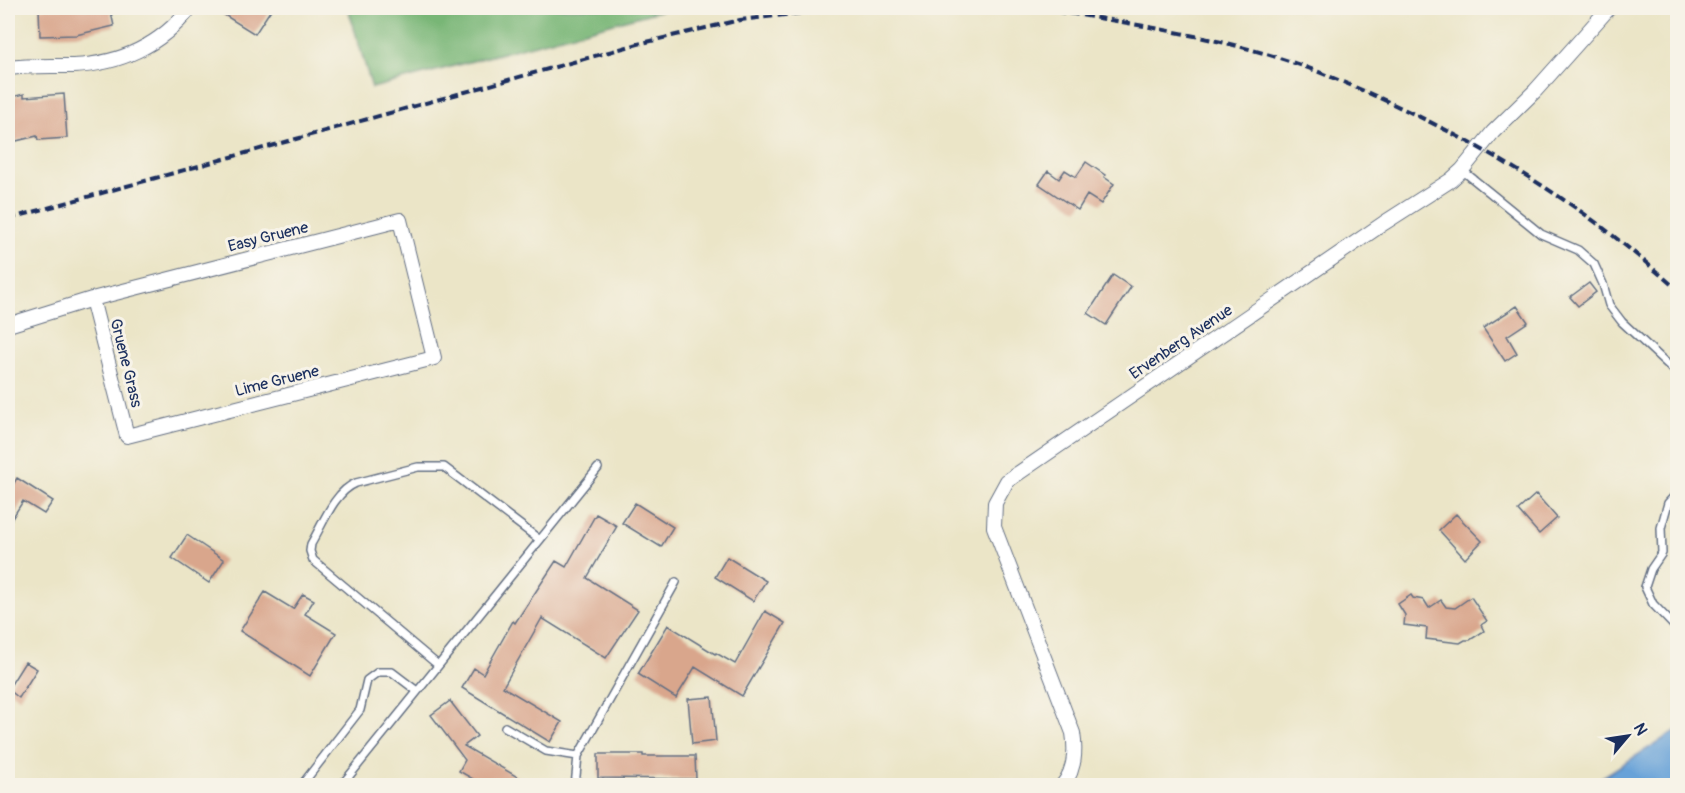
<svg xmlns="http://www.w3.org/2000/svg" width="1685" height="793" viewBox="0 0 1685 793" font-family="Pangolin,sans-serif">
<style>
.forest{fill:#78b676;stroke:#4a726a;stroke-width:1.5}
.water{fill:#68a2d8;stroke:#42689b;stroke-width:1.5}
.building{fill:#d9a68c}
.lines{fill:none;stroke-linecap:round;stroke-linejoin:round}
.lane-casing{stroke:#646f83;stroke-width:10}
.street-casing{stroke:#646f83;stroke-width:16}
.lane{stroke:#fff;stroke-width:7}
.street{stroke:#fff;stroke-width:14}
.rail{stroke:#1b2f5e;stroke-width:4;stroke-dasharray:9 4.5;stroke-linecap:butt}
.labels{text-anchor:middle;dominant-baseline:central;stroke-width:6;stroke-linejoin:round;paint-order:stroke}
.street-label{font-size:16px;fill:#1b2f5e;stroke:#f7f3e8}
</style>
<rect width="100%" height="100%" fill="#f7f3e8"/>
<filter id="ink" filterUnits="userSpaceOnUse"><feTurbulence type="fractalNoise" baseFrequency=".0167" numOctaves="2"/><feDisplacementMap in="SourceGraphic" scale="12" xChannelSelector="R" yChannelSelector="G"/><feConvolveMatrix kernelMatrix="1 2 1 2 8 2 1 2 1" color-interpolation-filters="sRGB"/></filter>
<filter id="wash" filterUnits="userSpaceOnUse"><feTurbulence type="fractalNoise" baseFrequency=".008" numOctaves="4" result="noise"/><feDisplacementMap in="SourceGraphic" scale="24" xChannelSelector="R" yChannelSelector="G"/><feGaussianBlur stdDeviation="1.35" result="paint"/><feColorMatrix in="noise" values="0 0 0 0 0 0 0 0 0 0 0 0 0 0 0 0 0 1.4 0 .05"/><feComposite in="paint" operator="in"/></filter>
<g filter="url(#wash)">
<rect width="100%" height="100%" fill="#ebe5c7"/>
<path class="forest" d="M348,8H670L372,88Z"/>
<path class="water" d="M1677,730V785H1590Z"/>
<g id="blocks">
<path class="building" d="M39,8H110L114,26L76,35L40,36Z
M213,8H272L255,34Z
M24,94V97L64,94L67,138L38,140L37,136L8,143V98Z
M1086,162L1105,175L1104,177L1114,184L1101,204L1087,195L1078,210L1039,184L1048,171L1059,179L1065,170L1076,177Z
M1113,275L1131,287L1106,325L1088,313Z
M1589,283L1596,292L1578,306L1570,297Z
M1517,306L1528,322L1507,336L1517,353L1505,361L1483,328Z
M17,478L53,501L44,514L23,501L8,525V494Z
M1536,494L1557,518L1539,534L1518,510Z
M635,503L673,527L661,547L622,523Z
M596,514L617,526L587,578L638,610L606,658L542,618L503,687L562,722L550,742L462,688L474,668L483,674L513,621L515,623L556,561L566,567Z
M1456,514L1482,541L1465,559L1439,530Z
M187,535L224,560L209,583L172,558Z
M727,557L766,581L753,601L715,577Z
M265,592L293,609L303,594L314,600L305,614L336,633L310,676L240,631Z
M1411,595L1413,598L1424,600L1429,608L1441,600L1446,607L1455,608L1471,597L1487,621L1481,625L1484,631L1470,640H1465L1460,643L1426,639L1427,628L1404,625L1405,615L1398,604Z
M765,611L785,623L742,696L695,667L676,698L638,674L668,625L715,654L716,653L735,664Z
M25,662L37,669L19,698L8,689Z
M712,697L716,741L692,744L688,699Z
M450,701L477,736L464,746L533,786H485L459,771L465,760L431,715Z
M598,754H643V756H695L696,779L598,778Z"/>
</g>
</g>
<g filter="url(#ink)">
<use href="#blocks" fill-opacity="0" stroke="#646f83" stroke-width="1.5"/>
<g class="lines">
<g class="lane-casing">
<path id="lane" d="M1462,170L1541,234L1578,250L1594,264L1603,284L1609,305L1622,322L1678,374
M1678,492L1668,503L1661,528L1662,553L1651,569L1645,587L1653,604L1678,630
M438,665L313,560L310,551L311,544C323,524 334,492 356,483L418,467H444L540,540
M505,727L546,751L578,756
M301,786L360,710L367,680L378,672H392L417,691
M341,786L598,468
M575,786L578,756L676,582"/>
</g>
<g class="street-casing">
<path id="street" d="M8,68C29,65 51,66 73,66C120,64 161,45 190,8
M8,325L92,299L400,220L434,358L127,436L92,299
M1062,786C1075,771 1076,752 1073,733L994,527L995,503L1007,481L1384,223L1451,180L1462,170L1493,132L1535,91L1609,8"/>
</g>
<use href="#lane" class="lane"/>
<use href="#street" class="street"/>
<path class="rail" d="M1015,8C1055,10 1094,17 1133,24C1198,36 1264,49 1326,75C1410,109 1492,151 1567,202C1606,228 1642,259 1678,290
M8,219L638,44L740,20L847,8"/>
</g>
</g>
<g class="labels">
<g class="street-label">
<text transform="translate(268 237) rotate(-14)">Easy Gruene</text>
<text transform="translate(1181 342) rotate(-34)">Ervenberg Avenue</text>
<text transform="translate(126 363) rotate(76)">Gruene Grass</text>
<text transform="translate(277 381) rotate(-14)">Lime Gruene</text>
</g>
</g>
<rect width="1685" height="793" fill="none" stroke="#f7f3e8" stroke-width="30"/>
<g transform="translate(1628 736) rotate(61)" stroke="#f7f3e8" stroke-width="4.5" paint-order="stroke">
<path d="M0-4.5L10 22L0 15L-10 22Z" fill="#1b2f5e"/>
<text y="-9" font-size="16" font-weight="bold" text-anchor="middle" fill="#1b2f5e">N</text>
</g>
</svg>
